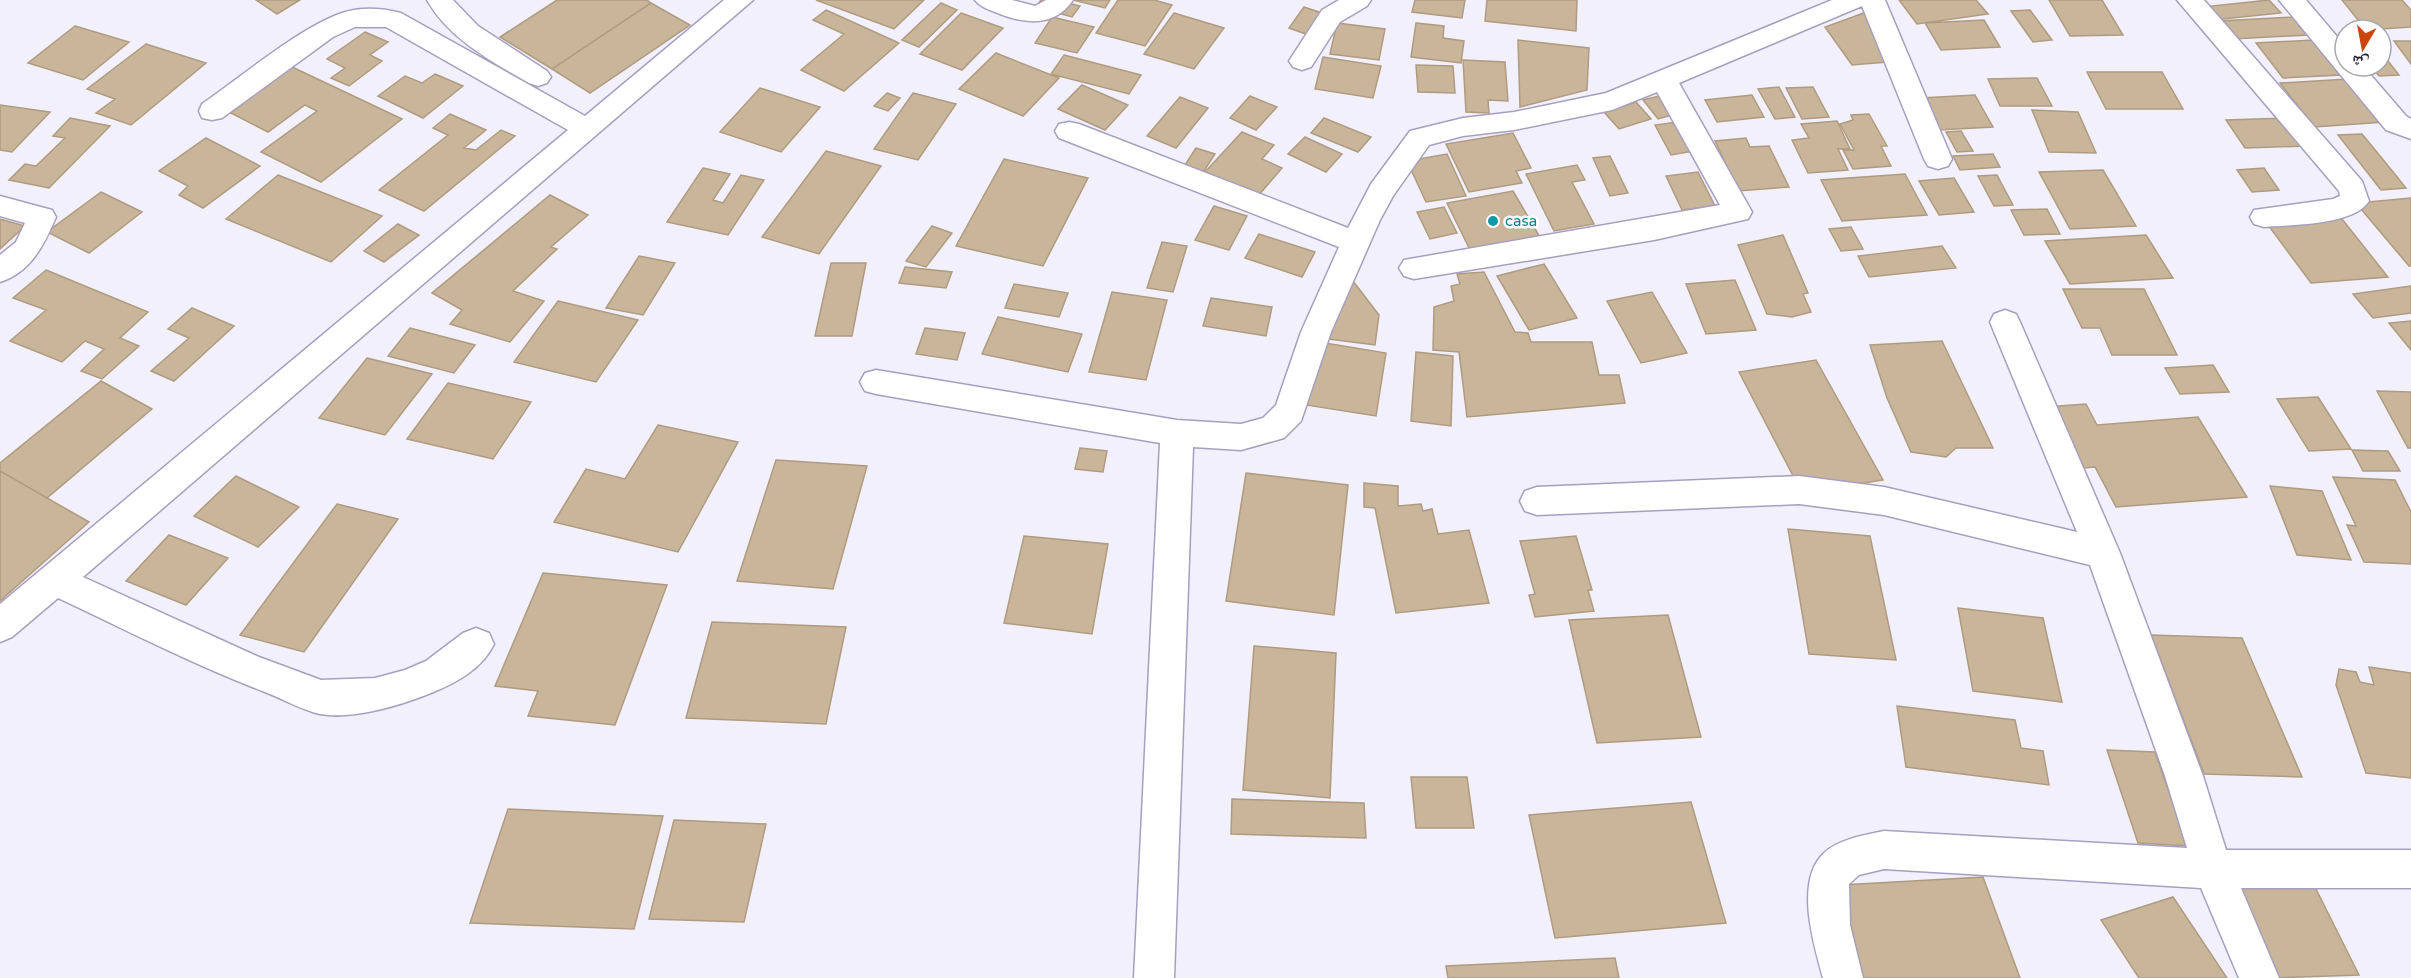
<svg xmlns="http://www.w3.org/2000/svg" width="2411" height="978" viewBox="0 0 2411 978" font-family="'Varela Round','Noto Naskh Arabic',sans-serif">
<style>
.building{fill:#c9b599;stroke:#af9b7f;stroke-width:1.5}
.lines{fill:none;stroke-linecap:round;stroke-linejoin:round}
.street-casing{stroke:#a69fbe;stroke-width:3}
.street{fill:#fff;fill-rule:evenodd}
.culture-dot{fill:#0f9aa8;stroke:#fff;stroke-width:2}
.labels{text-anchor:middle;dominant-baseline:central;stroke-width:5;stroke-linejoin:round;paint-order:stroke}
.culture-label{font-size:15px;fill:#0d838f;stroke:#fff;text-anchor:start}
</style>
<rect width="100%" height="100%" fill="#f3f0fe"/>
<path class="building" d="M256,0H300L277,14Z
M557,0H647L651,3L552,69L500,37Z
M816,0H924L894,29Z
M1041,0H1056L1080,6L1072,17L1036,7Z
M1073,0H1110L1105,8Z
M1118,0H1154L1172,5L1145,46L1096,33Z
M1415,0H1465L1462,18L1412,12Z
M1487,0H1577L1576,31L1485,21Z
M1899,0H1976L1988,14L1917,24Z
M2049,0H2102L2123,35L2070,36Z
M2269,0L2281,13L2213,20L2202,7Z
M2342,0H2402L2411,10V27L2366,30Z
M651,3L690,25L590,93L552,69Z
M941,3L957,10L919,47L902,40Z
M1304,7L1322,13L1306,34L1289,28Z
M826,10L899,43L844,91L801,70L844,34L813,20Z
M2030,10L2052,40L2033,42L2011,11Z
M1869,11L1887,62L1852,65L1825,27Z
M961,13L1003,28L962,70L920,54Z
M1174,13L1224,28L1194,69L1144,54Z
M1052,17L1094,27L1077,53L1035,43Z
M2294,17L2308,35L2233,39L2219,21Z
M1984,20L2000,47L1941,50L1925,23Z
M1337,23L1385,29L1379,60L1330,54Z
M1416,23L1444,26L1443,38L1464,41L1461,63L1411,57Z
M75,26L129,42L83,80L28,63Z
M365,32L388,42L370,55L382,61L349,86L331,78L345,68L327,59Z
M1518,40L1589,48L1587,90L1520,107Z
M2313,40L2341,75L2283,78L2256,43Z
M2394,41H2411V64Z
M146,44L206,63L131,125L96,113L115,99L87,89Z
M2381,52L2399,75L2379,76L2371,66H2381Z
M996,53L1059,78L1023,116L959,89Z
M1064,55L1141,75L1129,94L1051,74Z
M1323,57L1381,66L1373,98L1315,89Z
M1463,60L1505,62L1508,101L1488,100L1489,113L1466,112Z
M1416,65L1453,66L1455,93L1418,92Z
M290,66L402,119L321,182L261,152L317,111L305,105L268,132L227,111Z
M2087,72H2162L2183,109H2106Z
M435,74L463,86L423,118L378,96L405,76L422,83Z
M2037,78L2052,106H2000L1988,79Z
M2348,79L2384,122L2314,127L2280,83Z
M1082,85L1128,105L1105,130L1058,109Z
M1779,87L1795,117L1775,119L1758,89Z
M1813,87L1829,117L1802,119L1786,88Z
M760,88L820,107L781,152L720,132Z
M887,93L900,98L888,111L874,106Z
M913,93L956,104L918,160L874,149Z
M1663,95L1679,113L1658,119L1643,100Z
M1752,95L1764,117L1717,122L1705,100Z
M1975,95L1993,127L1938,130L1921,98Z
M1250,96L1277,107L1256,130L1230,118Z
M1180,97L1208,108L1176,148L1147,136Z
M1636,102L1651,119L1619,129L1604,112Z
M0,105L50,112L12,152L0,150Z
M2032,110L2078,112L2096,153L2049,152Z
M450,114L486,130L464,148L476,150L501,130L515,136L424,211L379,190L448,135L433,128Z
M1869,114L1887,146H1881L1891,166L1853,169L1843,150H1854L1840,124L1853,120L1851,115Z
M70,118L110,126L49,188L9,180L25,164L36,166L65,138L53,136Z
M1324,118L1371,137L1358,152L1311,133Z
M2287,118L2307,146L2245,148L2226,120Z
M1837,121L1850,149H1838L1848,170L1808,173L1792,140L1809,138L1801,124Z
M1677,122L1694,151L1671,155L1655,125Z
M1961,131L1973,151L1957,152L1946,132Z
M1242,132L1274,145L1262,159L1282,168L1258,196L1205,172Z
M1513,133L1531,168L1516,171L1522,183L1469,192L1446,144Z
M2362,134L2394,173L2406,188L2381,190L2338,135Z
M1305,137L1342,154L1326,172L1288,154Z
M206,138L260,166L203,208L179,195L188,186L159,171Z
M1746,138L1750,147L1769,146L1789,187L1738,191L1715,141Z
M1196,148L1215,154L1202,174L1183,168Z
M826,151L881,166L819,254L762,237Z
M1447,154L1466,196L1426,202L1407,161Z
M1993,154L2000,167L1960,170L1953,156Z
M1610,156L1628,193L1610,196L1593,158Z
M1004,159L1088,178L1043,266L956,246Z
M1577,165L1585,180L1572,182L1594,224L1554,231L1526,174Z
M703,168L730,174L713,200L723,203L741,175L764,180L728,235L667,222Z
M2264,168L2279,190L2252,192L2237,170Z
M2103,170L2136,226L2070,229L2039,172Z
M1698,172L1715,206L1682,210L1666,176Z
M1905,174L1927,215L1842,221L1821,180Z
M278,175L382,216L331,262L226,219Z
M1997,175L2013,205L1994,206L1978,176Z
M1954,178L1974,212L1939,215L1919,181Z
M1513,191L1541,239L1471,252L1447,203Z
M101,192L142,212L89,253L47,232Z
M550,195L588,215L551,247L557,249L513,291L544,301L510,342L450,324L462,310L432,293Z
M2411,198V266H2409L2356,203Z
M1214,206L1247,216L1229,250L1195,240Z
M1444,207L1457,233L1430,239L1417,212Z
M2047,209L2060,234L2024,235L2011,210Z
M0,219L25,226L0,249Z
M2342,219L2388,277L2311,283L2268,225Z
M398,224L419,235L384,262L364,251Z
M932,226L952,233L926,267L906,261Z
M1851,227L1863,249L1841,251L1829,229Z
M1259,234L1315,252L1302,277L1245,258Z
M1783,235L1808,293L1803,294L1811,312L1792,317L1767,314L1738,245Z
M2146,235L2173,278L2070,284L2045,241Z
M1162,242L1187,246L1173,292L1147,288Z
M1942,246L1956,268L1869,277L1858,256Z
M639,256L675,263L643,315L606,308Z
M831,263H866L852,336H815Z
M1544,264L1577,318L1529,330L1497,276Z
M905,267L952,272L946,288L899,283Z
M46,270L148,312L120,338L139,346L102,379L81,371L104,349L85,341L62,362L10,341L46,310L13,298Z
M1484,272L1515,332L1528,333L1531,342H1592L1599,375H1619L1625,403L1467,417L1459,352L1433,350L1434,307L1454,301L1451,286L1460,284L1457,274Z
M1735,280L1756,330L1706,334L1686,284Z
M1353,281L1379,315L1375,345L1321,338L1329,310L1344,304L1335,292L1341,286Z
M1014,284L1068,293L1059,317L1005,308Z
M2411,286V313L2373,318L2353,294Z
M2063,289H2144L2177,355H2112L2100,328H2082Z
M1112,292L1167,300L1146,380L1089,372Z
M1652,292L1687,353L1641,363L1607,301Z
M1211,298L1272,307L1266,336L1203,326Z
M558,301L638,320L596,382L514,362Z
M192,308L234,326L174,381L151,371L189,338L168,329Z
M998,317L1082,334L1068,372L982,354Z
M2411,321V350L2389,323Z
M410,328L475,345L454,373L388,356Z
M925,328L965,333L957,360L916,354Z
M1942,341L1993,448H1956L1946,457L1911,452L1887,398L1870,345Z
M1319,342L1386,353L1376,416L1306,405Z
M1416,352L1453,356L1451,426L1411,421Z
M367,358L432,374L385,435L319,418Z
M1816,360L1883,480L1802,493L1739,372Z
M2213,365L2229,392L2180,394L2165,368Z
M101,381L152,409L47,498L0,471V463Z
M448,383L531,402L493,459L407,439Z
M2377,391L2411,392V448H2408Z
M2318,397L2351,449L2309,451L2277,399Z
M2086,404L2097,425L2198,417L2247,497L2116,507L2095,467L2072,469L2046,407Z
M658,425L738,442L678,552L554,522L586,469L625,479Z
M1080,448L1107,451L1103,472L1075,469Z
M2352,450L2388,451L2400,471H2363Z
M776,460L867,466L833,589L737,581Z
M0,471L89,522L0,601Z
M1246,473L1348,485L1334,615L1226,601Z
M236,476L299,507L258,547L194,516Z
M2333,477L2395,480L2411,512V564L2364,562L2347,525L2356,526Z
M1364,483L1398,486V506L1421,504L1423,511L1432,509L1438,534L1469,530L1489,603L1396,613L1375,508L1364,507Z
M2270,486L2322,491L2351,560L2297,555Z
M337,504L398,519L304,652L240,635Z
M1788,529L1870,536L1896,660L1809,654Z
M169,535L228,558L186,605L126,581Z
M1024,536L1108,544L1092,634L1004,623Z
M1576,536L1592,590H1588L1594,611L1535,617L1529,595L1535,594L1520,541Z
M543,573L667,585L615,725L528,716L538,691L495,686Z
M1958,608L2043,618L2062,702L1973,691Z
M1668,615L1701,737L1597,743L1569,620Z
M712,622L846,627L826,724L686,718Z
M2151,635L2242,638L2302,777L2204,774Z
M1254,646L1336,653L1330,798L1243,790Z
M2369,667L2411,673V778L2366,773L2336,685L2339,669L2356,672L2360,682L2374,685Z
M1897,706L2015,720L2021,748L2043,751L2049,785L1906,767Z
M2107,750L2155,752L2188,846L2138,843Z
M1411,777H1467L1474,828H1416Z
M1232,799L1364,803L1366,838L1231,834Z
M1691,802L1726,923L1555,938L1529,815Z
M508,809L663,816L634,929L470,923Z
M674,820L766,824L744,922L649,919Z
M1983,877L2020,978H1851L1823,886Z
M2310,877L2359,975L2271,978L2225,883Z
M2173,897L2227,978H2139L2101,920Z
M1615,958L1619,978H1448L1446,966Z"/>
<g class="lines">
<g class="street-casing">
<path id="street" d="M427,0H453L478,26L547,71L551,77L547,83L538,86L529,83C491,61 449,39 427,0Z
M724,0H753L83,577L259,657L321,680L375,678L405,670L426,661L463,633L476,628L489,633L494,644C482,669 456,683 431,693C401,705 353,720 320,714C302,710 283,699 265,692C194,665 126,630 58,598L12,637L0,642V604L568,130L386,27H355L333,37L222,118L212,120L202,118L199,111L202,104C241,77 299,28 342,13C360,7 382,8 401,13L585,116Z
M975,0H1012L1035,6L1046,0H1073C1055,27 1026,24 1000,14C991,10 981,8 975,0Z
M1339,0H1371L1367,6L1340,22L1311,67L1302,70L1293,67L1289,61L1322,10Z
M1832,0H1885L1952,159L1948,166L1938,169L1928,166L1924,159L1862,6L1679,83L1752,212L1748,219L1654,240L1414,279L1404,276L1399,268L1404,260L1720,205L1657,92L1612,110L1514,130L1463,136L1429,145L1393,196L1380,220L1331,332L1301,421L1284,438L1241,450L1193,447L1174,978H1134L1160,443L876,394L865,391L860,382L865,373L876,370L1177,420L1241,424L1263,418L1276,405L1301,332L1339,247L1059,138L1055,131L1059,124L1069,122L1079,124L1348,228L1371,184L1410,131L1463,118L1514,112L1606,93Z
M2177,0H2204L2362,181L2369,201C2355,225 2290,225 2264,227L2254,224L2250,217L2254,210L2333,199L2340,196L2339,191Z
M2279,0H2306L2345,46V66H2363L2406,116L2411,119V139L2386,130Z
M0,196L52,210L56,217C44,245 31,272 0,282V255L16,242L25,223L0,216Z
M2005,310L2016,314L2020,322L2120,553L2203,776L2226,850H2411V888H2241L2279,978H2239L2201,888L1884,869L1859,875L1849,884L1850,925L1863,978H1823C1814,945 1794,881 1824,853C1839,839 1865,835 1884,831L2187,848L2165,776L2090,565L1884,515L1799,504L1537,515L1525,511L1520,501L1525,491L1537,487L1799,476L1884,487L2077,532L1990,322L1994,314Z"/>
</g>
<use href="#street" class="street"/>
</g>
<circle class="culture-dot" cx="1493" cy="221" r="6"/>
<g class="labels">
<g class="culture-label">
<text x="1505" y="221">casa</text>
</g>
</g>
<g transform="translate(2363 48) rotate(190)"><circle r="28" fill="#ffffff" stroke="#a9a8ad" stroke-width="1.5"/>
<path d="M0-4.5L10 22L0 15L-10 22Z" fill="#cc450d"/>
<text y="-9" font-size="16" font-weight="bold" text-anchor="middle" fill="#282532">ش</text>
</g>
</svg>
